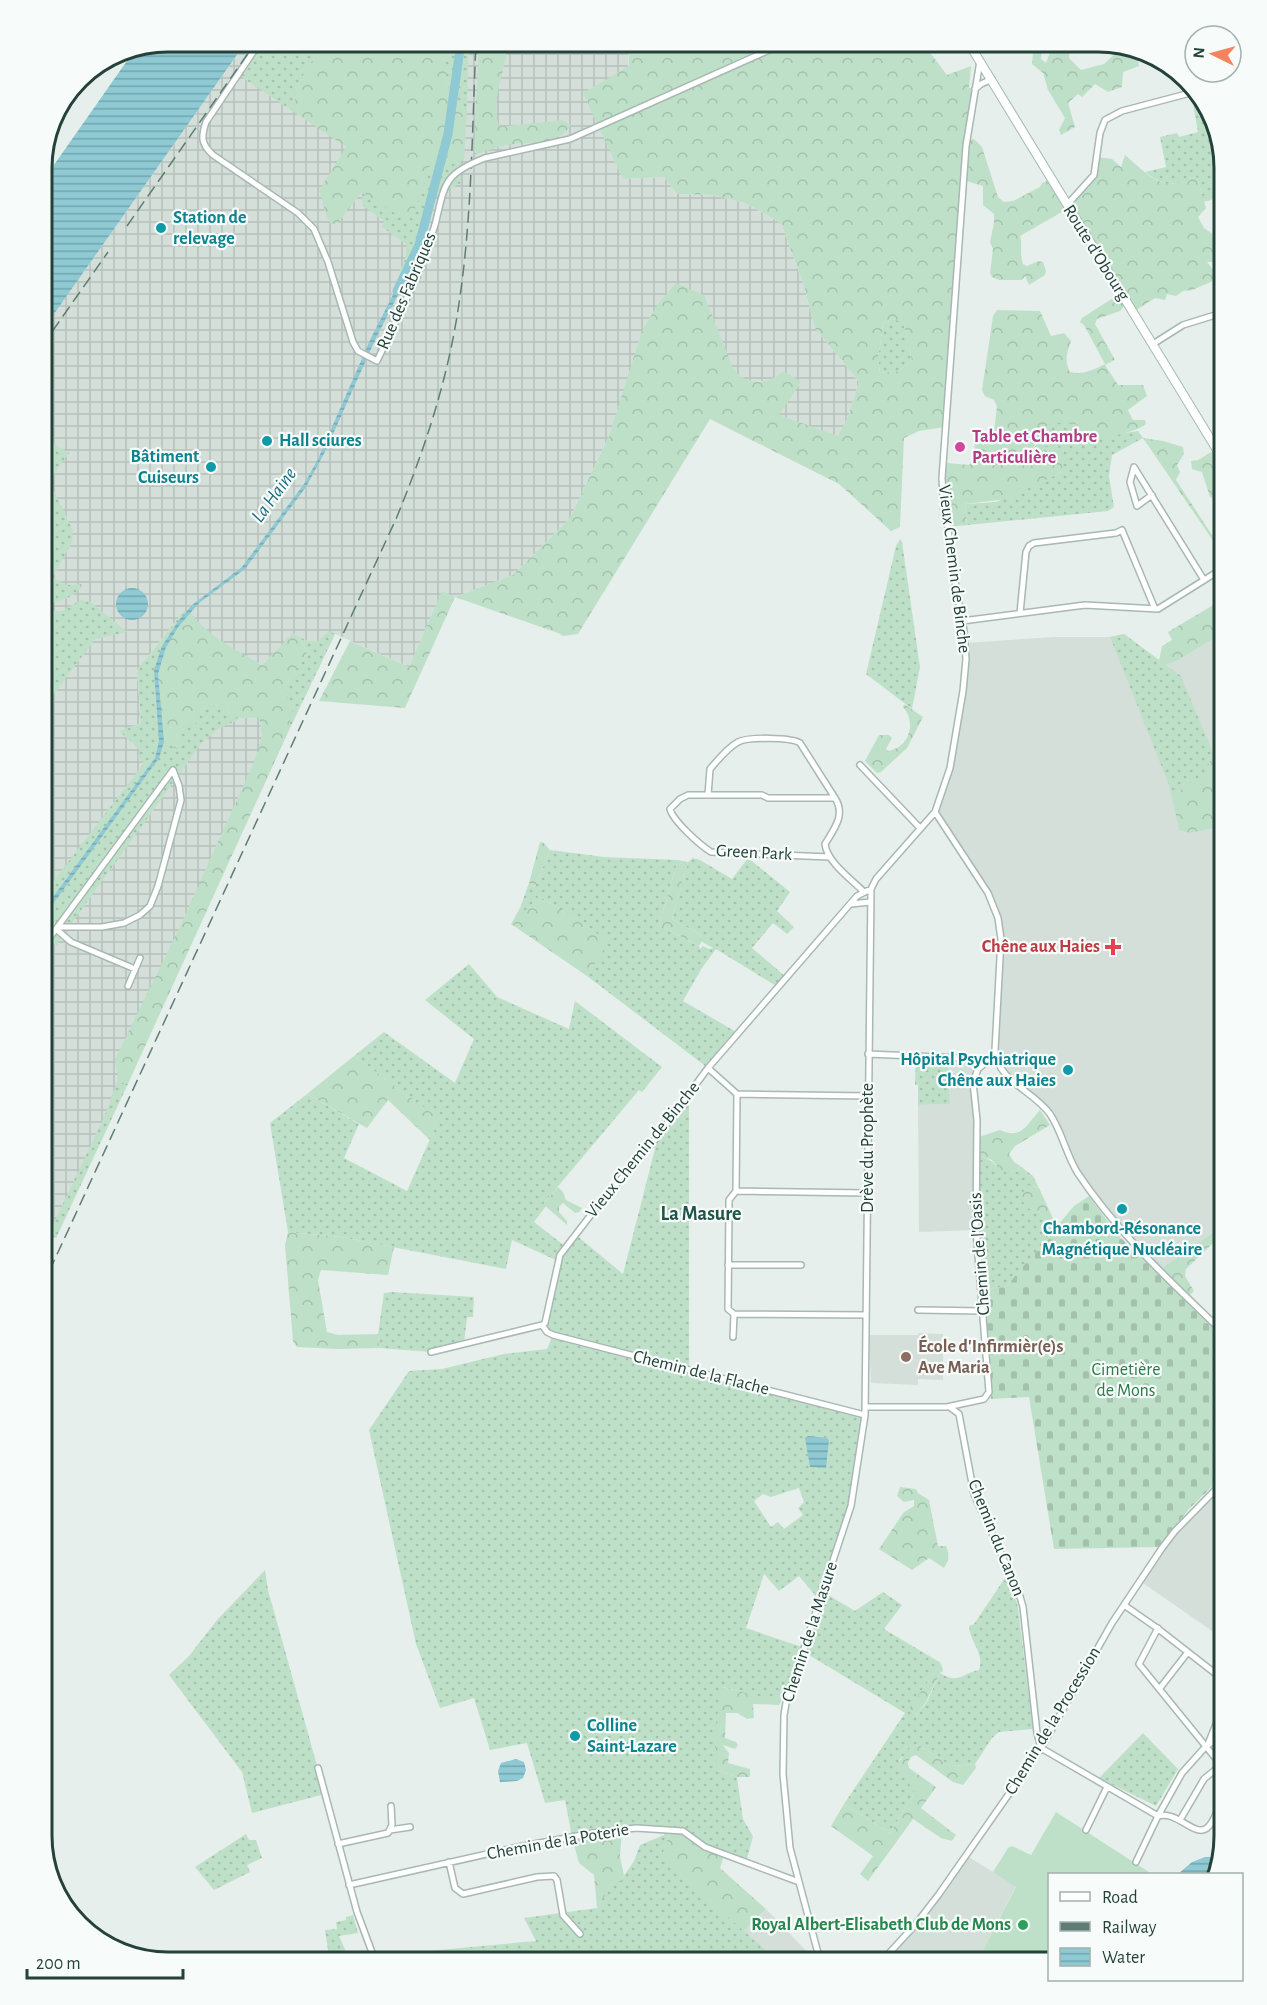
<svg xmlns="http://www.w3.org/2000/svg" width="1267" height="2005" viewBox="0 0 1267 2005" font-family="'Alegreya Sans',sans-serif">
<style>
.built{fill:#d4dfda}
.industrial{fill:url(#industrial-grid);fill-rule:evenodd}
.grass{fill:url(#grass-dots);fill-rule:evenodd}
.forest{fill:url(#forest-crowns);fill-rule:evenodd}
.cemetery{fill:url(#cemetery-stones)}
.pitch{fill:#bfe0c8}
.water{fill:url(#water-rules)}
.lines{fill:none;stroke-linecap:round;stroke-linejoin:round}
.river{stroke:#8ec9d4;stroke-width:9}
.street-casing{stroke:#a8b8b2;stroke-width:8}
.secondary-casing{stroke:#a4bbb3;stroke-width:10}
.street{stroke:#fff;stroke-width:5}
.secondary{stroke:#fff;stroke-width:8}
.rail{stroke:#5f7d75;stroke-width:1.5;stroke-dasharray:12 6;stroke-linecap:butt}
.street-bridge-casing{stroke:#a8b8b2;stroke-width:8;stroke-linecap:butt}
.street-bridge{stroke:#fff;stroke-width:5}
.culture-dot{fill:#0f9aa8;stroke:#f7fbf9;stroke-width:2}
.hotel-dot{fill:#d1479c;stroke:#f7fbf9;stroke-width:2}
.health-dot{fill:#e0444e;stroke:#f7fbf9;stroke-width:2}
.education-dot{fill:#8d6e63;stroke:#f7fbf9;stroke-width:2}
.leisure-dot{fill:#2e9e5b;stroke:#f7fbf9;stroke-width:2}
.labels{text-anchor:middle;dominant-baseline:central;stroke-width:4.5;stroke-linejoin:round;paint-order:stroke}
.culture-label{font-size:18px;font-weight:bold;fill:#0d838f;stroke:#f7fbf9;text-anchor:start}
.street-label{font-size:18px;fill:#24423a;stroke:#f7fbf9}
.hotel-label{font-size:18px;font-weight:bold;fill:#b23c85;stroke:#f7fbf9;text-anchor:start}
.health-label{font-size:18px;font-weight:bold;fill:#be3a42;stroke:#f7fbf9;text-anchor:end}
.education-label{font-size:18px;font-weight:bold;fill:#785e54;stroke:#f7fbf9;text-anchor:start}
.park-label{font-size:18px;fill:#2d7a4b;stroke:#f7fbf9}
.leisure-label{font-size:18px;font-weight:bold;fill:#27864d;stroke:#f7fbf9;text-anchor:end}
.water-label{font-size:20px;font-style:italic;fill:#1c6f80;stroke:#f7fbf9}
.neighbourhood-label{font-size:20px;font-weight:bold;fill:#1f5548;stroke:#f7fbf9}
.rim{fill:none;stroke:#24423a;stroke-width:3}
</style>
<defs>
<pattern id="industrial-grid" width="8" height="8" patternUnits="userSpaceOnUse" patternTransform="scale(1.5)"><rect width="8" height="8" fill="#d4dfda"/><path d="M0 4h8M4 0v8" fill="none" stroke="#b6c1bc"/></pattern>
<pattern id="grass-dots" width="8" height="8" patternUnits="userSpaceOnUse" patternTransform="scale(1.5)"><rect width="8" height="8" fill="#bfe0c8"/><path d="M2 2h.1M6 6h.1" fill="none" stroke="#a4c1ad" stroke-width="1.8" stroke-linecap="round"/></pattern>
<pattern id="forest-crowns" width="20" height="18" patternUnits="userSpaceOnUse" patternTransform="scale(1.5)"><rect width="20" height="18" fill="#bfe0c8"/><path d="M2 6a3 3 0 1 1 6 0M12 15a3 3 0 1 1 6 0" fill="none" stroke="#a4c1ad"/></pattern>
<pattern id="cemetery-stones" width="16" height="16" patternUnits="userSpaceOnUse" patternTransform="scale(1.5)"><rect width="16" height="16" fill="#bfe0c8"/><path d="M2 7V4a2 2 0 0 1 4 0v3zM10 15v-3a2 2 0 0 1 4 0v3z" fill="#a4c1ad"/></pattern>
<pattern id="water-rules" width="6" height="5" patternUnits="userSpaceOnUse" patternTransform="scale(1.5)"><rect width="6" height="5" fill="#8ec9d4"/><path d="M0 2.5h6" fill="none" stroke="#74a5ad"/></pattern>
</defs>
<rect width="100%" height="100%" fill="#e6efeb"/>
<path class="built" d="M1225,632V743L1213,753L1190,833L1213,827L1217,847L1225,850L1222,891L1225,915V1224L1159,1270L1148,1260L1076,1171L1050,1114L1004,1073L997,1060L1001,939L994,906L935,812L945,786L963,691L965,643L1054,637H1110L1124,634L1164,665L1175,662Z
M948,1058L984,1064L978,1069L974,1090L976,1230L919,1232L918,1105L950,1104Z
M918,1333L943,1334V1380L918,1379V1385L871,1383L869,1335H918Z
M1216,1489L1225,1498V1640L1140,1581L1162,1548Z
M967,1856L1016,1886L976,1963H893L886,1957L902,1941Z
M766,1909L818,1963H778L744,1931Z"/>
<path class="industrial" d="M246,42H629L626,179L664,177L677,194L712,195L745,203L781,223L804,286L815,328L859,382L848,417L838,437L778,415L801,382L773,380L754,382L740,378L733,368L609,436L570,518L513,575L455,597L442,592L409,667L335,634L289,730L56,1238L42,1235V331ZM184,611L140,750L120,731L141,723L137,670ZM293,634L307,641H318L284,687L225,644L262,665Z"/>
<path class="grass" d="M264,42H324L294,90L297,114L240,76Z
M425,42H469L467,110L448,90L446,66L441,52Z
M1194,92L1212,112L1225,169V195L1204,202L1197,177C1174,186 1165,187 1145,172L1166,167L1160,137L1177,133L1179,137L1198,132L1191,93Z
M432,159L450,164L461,161V183L436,196L424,243L407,277L399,272L404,263L407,245L382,227L384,221L363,206L362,192L407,220L412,217Z
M891,319L903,321L912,361L898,371L880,373L878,359L883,324Z
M1051,420L1076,424L1084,442L1104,436L1138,431L1143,438L1112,455L1109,476L1114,507L1108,511L967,525L965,504L996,502L1062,472V451L1045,448L1041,456L1026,461V457L1037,444L1038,438Z
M42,436L69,453L49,481L73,530L72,542L53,577L66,585L81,584L82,587C72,597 57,606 42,603Z
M900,539L902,542L920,667L912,709L866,674L896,546Z
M81,600L91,602L127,632L95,639L42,710V611H62Z
M184,611L190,612L182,730L195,724L204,708L223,703L229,712L240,719L218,729L201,744L56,945L45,936L42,940V896L144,763L138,758L140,750L119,731L141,723L137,670Z
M329,631L335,634L289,730L292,709L284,687L307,654L303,643L293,633L307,641H318Z
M1124,634L1181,676L1213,753L1206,773L1188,784L1172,797L1169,785L1110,637Z
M550,850L604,857L678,860L659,925L699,946L700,949L703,946L709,949L713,948L699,940L701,935L672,919L688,862L693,858L700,860L732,879L748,858L790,892L777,911L794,927L787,934L773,923L752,948L786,977L778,987L716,949L702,968L683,1001L738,1033L708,1068L587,976L608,941L539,896L526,912L520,908L529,883L535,887Z
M469,964L497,997L569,1029L575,1001L662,1067L642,1092L639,1090L544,1203L546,1206L534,1222L566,1247L576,1235L623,1274L655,1149L654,1141L689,1093V1370L865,1415L851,1506L823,1592L855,1611L883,1592L902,1605L884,1629L941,1663L909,1710L916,1715L927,1702L940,1673C959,1685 962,1673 979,1670C985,1653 970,1643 969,1626L974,1624L1007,1575L1014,1592L1018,1608L1033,1729L999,1732L992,1738L975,1764L951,1766L917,1744L899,1760L915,1792L890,1833L844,1804L905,1713L804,1652L788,1697L781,1695L774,1701L723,1687L717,1770L737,1777L743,1819L753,1836L746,1863L670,1830L662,1858L769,1953L778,1963H435L428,1951L536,1941L524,1918L597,1908L613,1881L621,1880L634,1861L640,1845L664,1835L665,1830L636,1828L572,1837L565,1800L545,1803L527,1743L490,1750L474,1698L440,1708L416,1644L369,1430L409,1371L442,1369L504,1354L547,1349L553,1335L547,1332L545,1322L558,1261L512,1240L506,1269L341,1237L288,1232L270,1123L307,1094L359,1124L344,1158L407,1191L439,1119L354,1056L384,1032L455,1083L474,1039L425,1000ZM799,1488L804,1502L798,1508L803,1515L784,1529L778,1522L771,1527L754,1501L763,1494L771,1497ZM764,1574L779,1591L799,1576L820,1601L805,1648L746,1628Z
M916,1056L948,1058L950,1104L918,1105V1085H915Z
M118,1079L127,1086L56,1238L50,1231L105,1115Z
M976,1152C982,1159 990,1157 996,1166L1014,1172L1018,1171L1020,1166L1033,1176L1039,1188L1033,1186L1027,1208C1043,1210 1051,1221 1045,1237L1047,1239L1006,1287L981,1289Z
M392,1292L474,1297L473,1317H467L464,1344L431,1352L379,1348L378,1334L384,1293Z
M265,1570L268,1590L325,1794L252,1813L242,1772L169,1675L189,1656L217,1620Z
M1143,1733L1178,1769L1156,1806L1099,1778Z
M246,1834L249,1840H256L262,1858L247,1865L250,1872L214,1890L195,1867Z
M353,1915L358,1933L339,1936L347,1954L365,1950L371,1963H330L325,1930L337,1929L336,1922L346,1920V1917Z"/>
<path class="forest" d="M324,42H425L441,52L446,66L448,90L467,110L464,160L450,164L432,159L412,217L407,221L362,192L338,223L331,224C324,214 324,203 319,191L346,147L297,114L294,90Z
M479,42H507C507,73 490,94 499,127L562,120L571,125C558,147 528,141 506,145C496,147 485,152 474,155Z
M629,42H922L947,75L971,66L969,88L975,89L968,140L974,139L982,147L998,197L1004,202L1013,201L1040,187L1042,183L1050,180L1067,205L1094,175L1097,157L1112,159L1121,167L1125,155C1152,178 1160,192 1197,177L1206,208L1198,217L1204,228L1214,235L1221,250L1213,262H1207L1220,278L1192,290L1183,291L1176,296L1167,294L1165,300L1155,298L1133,312L1127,303L1120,311L1097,319L1095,324L1115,360L1105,365L1118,385H1143L1147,396L1128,410L1133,420H1145L1146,424C1132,435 1103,436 1084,442L1076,424L1050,422C1040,434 1036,446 1026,457V460L1041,456L1045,448L1054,442L1062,451V472L1007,499L965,504L967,525L948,527L944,516L943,465L948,463L969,465C984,448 961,440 994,433L997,406L994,400L985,396L982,390L993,316L997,310L1040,311L1051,336L1064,333L1071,341C1067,353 1064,361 1070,372C1083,375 1093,370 1105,364L1084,325L1080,322L1082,318L1121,293L1069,208L1020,236C1023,244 1019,251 1023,264L1027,266L1038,261L1043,262L1046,271L1045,275L1029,285L1025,276L1022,280H999L992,277L990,273L993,249L990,242L994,223V214L983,205V186L963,180L945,427L919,431L904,438L900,527L891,531L839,484L710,419L578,634L563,636L558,633L455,597L405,708L319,701L350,641L409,667L442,591L455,597L513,575L570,518L609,436L642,331L658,304L676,283L704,295L733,368C748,387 766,385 784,371L801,382L779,415L838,436L848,417L859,382L815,328L804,286L781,223L745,203L712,195L677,194L664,177L626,179L621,175L583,93L629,66ZM891,319L903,322L912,361L898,371L880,373L878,359L883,324Z
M1034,42H1043L1041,59L1046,63L1054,42H1067L1071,46L1069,58L1081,70L1104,64L1122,47L1137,53L1139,66L1123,72L1122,87L1108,92L1095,84L1082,97L1078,94L1068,103L1075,127L1061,135L1059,130L1065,118L1048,90L1043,73L1032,64Z
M1143,438L1163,441L1183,447L1184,454L1177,465L1180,472L1176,480L1214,538L1221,534L1225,535L1224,549L1220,551Z
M1211,452L1214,453L1225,469V493L1214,498L1210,497L1202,472L1192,469L1191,461L1198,460Z
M1225,598V632L1175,662L1164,665L1159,661L1162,646L1172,640L1168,632Z
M190,612C210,638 234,648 262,665L293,633L303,643L307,654L284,687L292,709L289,730L127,1086L118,1079L115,1059L175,937L254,762L262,736L259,717C240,719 234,720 222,703L204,708L195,724L182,730L177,749L164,742C162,719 153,686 159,664C165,644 178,628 190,612Z
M904,704L923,717L907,748L881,772L877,773L865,761L879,735H889L892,738L886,749L888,751C909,748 917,723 903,707Z
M1225,743V850L1217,848L1213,828L1190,833L1179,830L1172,797L1188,784L1206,773L1213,753Z
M540,842L544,843L550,850L535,887L529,883Z
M678,860L688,862L672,919L701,935L699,939L702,941L699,946L659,925Z
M539,896L609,941L587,976L511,924L520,908L526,911Z
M354,1056L440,1119L430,1140L388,1100L367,1128L307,1094Z
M1040,1110L1050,1125L1015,1146L1009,1154L1014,1162L1020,1166L1017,1172L1001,1171L992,1160L980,1156L976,1152V1138L1000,1130C1022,1140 1026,1125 1040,1110Z
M1028,1185L1039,1188L1057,1227L1047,1239L1045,1237C1050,1221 1043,1210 1027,1208C1020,1200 1021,1193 1028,1185Z
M558,1187L563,1192L566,1200L582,1208L579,1212L575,1213L563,1203L559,1207V1212L567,1221V1225L543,1204Z
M1225,1224V1235L1211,1245L1186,1269L1185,1276L1194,1291L1187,1298L1159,1270Z
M288,1232L341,1237L394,1247L388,1275L321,1270L318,1280L327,1332L338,1335L378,1334L379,1348L338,1349L297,1347L293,1341L285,1245Z
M900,1487L916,1489L918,1493L929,1500L938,1546H946C950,1555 949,1560 944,1568L929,1558L912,1570L879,1549L904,1512L914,1506V1500L904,1502L897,1496Z
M941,1663L943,1671L940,1673L926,1702L916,1715L908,1710Z
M722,1687L774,1700L781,1695V1702L779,1705L753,1704L754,1718L747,1719L737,1713H726L725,1738L736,1742L738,1745L735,1749L723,1745L729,1753L728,1763L750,1769V1777H737L717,1770L714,1736Z
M917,1744L951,1766L975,1764L976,1768L963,1785L953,1782L916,1755L911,1757L908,1762L909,1768L936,1787L921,1808L956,1835L952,1841L941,1838L913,1819L868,1881L860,1874L873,1856L831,1826L844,1804L890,1833L915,1792L896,1766L912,1745Z
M622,1829L620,1857L624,1875L621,1881L613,1882L597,1908L594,1875L579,1863L572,1837Z
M671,1829L679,1830L697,1842L724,1855L720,1868L766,1909L744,1931L661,1858Z"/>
<path class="cemetery" d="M1089,1196L1117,1234L1225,1339V1474L1189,1509L1159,1547L1054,1549L1029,1397L991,1399L983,1289L1006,1287L1074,1206Z"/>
<path class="pitch" d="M1056,1812L1152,1874H1050L1049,1963H976L1016,1887L993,1872L1008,1848L1012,1846L1031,1855Z"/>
<path class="water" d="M169,42H246L42,331V182L136,48Z
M400,281L404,283L376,338L325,452L306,487L245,569L199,603L179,626L166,647L158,674L164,742L159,758L42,919V912L155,758L159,741L154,670L162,646L179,620L192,605L242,567L304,484L318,459L371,338Z
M116 604a16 16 0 1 1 32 0a16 16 0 1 1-32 0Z
M808,1436L827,1438L829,1440L826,1468L810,1467L805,1438Z
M516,1759L524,1762L526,1770L523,1778L517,1781L500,1782L498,1771L501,1763Z
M1205,1857H1211L1215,1860L1216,1868L1206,1874H1178L1192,1862Z"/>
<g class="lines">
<path class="river" d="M397,291L419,245L448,134L461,42"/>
<g class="street-casing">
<path id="street" d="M260,42L206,122C201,137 201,144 213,155L298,213L314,229L328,262L353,342L358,351L377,361L417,277L435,225
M975,52L983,42
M975,89L981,84L992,79
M485,158L570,139L787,42
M1067,205L1094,175L1100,133L1105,120L1122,111L1194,92
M1153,344L1183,325L1225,312
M1152,495L1137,506L1130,482L1134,467L1204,580
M1020,613L1026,552L1029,546L1034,543L1116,533L1122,530L1155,609
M962,621L1085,605L1158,609L1225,567
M860,765L920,828
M708,795L710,769C718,760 727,748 738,742C747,737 791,737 800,743L835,798
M935,812L988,893L998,918L1001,939L995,1050C997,1081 1034,1091 1050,1114C1062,1132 1066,1154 1077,1172C1118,1234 1172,1283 1225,1334
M830,857L711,852C700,845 673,821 670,809L680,799L688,795H762L768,798H835C846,815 834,829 825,844C827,862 851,879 864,892
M851,904L870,902
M58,927H102L124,923L140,915L150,906L158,886L181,800L179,786L173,770
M56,929L71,942L135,969
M42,948L173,770
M128,986L140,958
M868,1054L961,1058L984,1064L997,1060
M708,1068L737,1094L868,1096
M736,1191L867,1193
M736,1191L737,1094
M728,1265H801
M918,1310L983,1311
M734,1314L866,1315
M542,1325L547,1332L553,1335L865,1415
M733,1337L734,1314L728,1309L729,1208V1200L736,1191
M431,1352L542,1325L545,1323L560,1255L600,1203L654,1141L708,1068L857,896L871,889
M865,1407H947L984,1399L989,1392L976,1230L977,1120L973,1082L978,1069L984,1064
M951,1408L959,1414L974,1494L1019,1593L1023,1607L1037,1733L1041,1748
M1124,1605L1157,1628L1225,1681
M1158,1628L1139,1664L1221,1765L1225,1766
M1160,1688L1188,1652
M1208,1745L1225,1734
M1041,1748L1158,1816L1182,1773L1208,1744L1225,1702
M318,1768L357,1912L376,1963
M1180,1820L1204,1779L1221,1765
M390,1830L410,1827
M1086,1830L1107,1787
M338,1844L388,1833L392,1825L391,1806
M449,1862L455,1888L463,1894L537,1877L554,1876L557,1880L563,1915L580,1934
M1136,1862L1158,1816C1178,1810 1197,1841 1209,1826C1216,1818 1218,1806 1225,1797
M349,1885L518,1847L593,1833L636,1828L683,1831L705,1847L799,1882
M823,1963L819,1957L790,1848L783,1774L784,1715L786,1703L851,1506L865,1415L871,889L876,879L935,812L950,768L963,691L966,659L964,631L952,565L948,527L944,516L942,478L966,146L980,61
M880,1963L916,1924L939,1894L1041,1748L1112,1623L1162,1548L1175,1531L1225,1480"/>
</g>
<g class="secondary-casing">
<path id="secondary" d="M968,42L1225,463
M51,124L87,74"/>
</g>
<use href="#street" class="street"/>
<use href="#secondary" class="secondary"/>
<path class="rail" d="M127,226L256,42
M42,346L108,252
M42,1287L396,519C424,451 447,382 458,310C472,222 472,131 476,42"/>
<g class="street-bridge-casing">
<path id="street-bridge" d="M435,225C445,184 443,174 485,158"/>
</g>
<use href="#street-bridge" class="street-bridge"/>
</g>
<g class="culture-dot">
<circle cx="161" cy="228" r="6"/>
<circle cx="267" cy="441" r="6"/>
<circle cx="211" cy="467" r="6"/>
<circle cx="1068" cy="1070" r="6"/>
<circle cx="1122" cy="1209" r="6"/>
<circle cx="575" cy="1736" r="6"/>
</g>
<circle class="hotel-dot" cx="960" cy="447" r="6"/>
<path class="health-dot" d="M1110 938h6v6h6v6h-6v6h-6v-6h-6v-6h6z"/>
<circle class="education-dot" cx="906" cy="1357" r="6"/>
<circle class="leisure-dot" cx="1023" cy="1925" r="6"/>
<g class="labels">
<g class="culture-label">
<text x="173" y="218">Station de<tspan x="173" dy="21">relevage</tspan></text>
<text x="279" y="441">Hall sciures</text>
<text x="199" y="457" text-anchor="end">Bâtiment<tspan x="199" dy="21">Cuiseurs</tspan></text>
<text x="1056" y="1060" text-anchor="end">Hôpital Psychiatrique<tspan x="1056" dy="21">Chêne aux Haies</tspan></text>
<text x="1122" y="1229" text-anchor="middle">Chambord-Résonance<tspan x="1122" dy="21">Magnétique Nucléaire</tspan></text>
<text x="587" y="1726">Colline<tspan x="587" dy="21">Saint-Lazare</tspan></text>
</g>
<g class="street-label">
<text transform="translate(1096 253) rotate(58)">Route d'Obourg</text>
<text transform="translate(407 291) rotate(-67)">Rue des Fabriques</text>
<text transform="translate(954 569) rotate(83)">Vieux Chemin de Binche</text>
<text transform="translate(754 853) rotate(3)">Green Park</text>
<text transform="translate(868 1148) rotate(-90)">Drève du Prophète</text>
<text transform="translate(643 1150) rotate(-51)">Vieux Chemin de Binche</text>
<text transform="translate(980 1254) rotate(-94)">Chemin de l'Oasis</text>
<text transform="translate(701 1373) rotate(14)">Chemin de la Flache</text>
<text transform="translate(996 1538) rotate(68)">Chemin du Canon</text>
<text transform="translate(810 1632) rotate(-72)">Chemin de la Masure</text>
<text transform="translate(1053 1721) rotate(-59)">Chemin de la Procession</text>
<text transform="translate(558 1842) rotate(-10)">Chemin de la Poterie</text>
</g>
<g class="hotel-label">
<text x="972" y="437">Table et Chambre<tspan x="972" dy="21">Particulière</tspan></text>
</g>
<g class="health-label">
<text x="1100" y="947">Chêne aux Haies</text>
</g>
<g class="education-label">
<text x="918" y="1347">École d'Infirmièr(e)s<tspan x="918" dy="21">Ave Maria</tspan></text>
</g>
<g class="park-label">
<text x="1126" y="1370">Cimetière<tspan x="1126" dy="21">de Mons</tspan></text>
</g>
<g class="leisure-label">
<text x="1011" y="1925">Royal Albert-Elisabeth Club de Mons</text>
</g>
<g class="water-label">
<text transform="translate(274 495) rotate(-54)">La Haine</text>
</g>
<g class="neighbourhood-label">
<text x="701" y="1214">La Masure</text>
</g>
</g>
<path d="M0 0H1267V2005H0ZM168 52H1098A116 116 0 0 1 1214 168V1836A116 116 0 0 1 1098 1952H168A116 116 0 0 1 52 1836V168A116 116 0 0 1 168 52Z" fill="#f7fbf9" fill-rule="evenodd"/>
<path class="rim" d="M168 52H1098A116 116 0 0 1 1214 168V1836A116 116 0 0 1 1098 1952H168A116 116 0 0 1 52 1836V168A116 116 0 0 1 168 52Z"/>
<rect x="1048" y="1873" width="195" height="108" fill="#f7fbf9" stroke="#a3b1ad" stroke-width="1.5"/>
<rect x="1060" y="1892" width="30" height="9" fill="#ffffff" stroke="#a3b1ad" stroke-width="1.5"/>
<text x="1102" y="1903" font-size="18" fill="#24423a">Road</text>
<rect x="1060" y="1922" width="30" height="9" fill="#5f7d75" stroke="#a3b1ad" stroke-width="1.5"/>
<text x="1102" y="1933" font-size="18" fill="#24423a">Railway</text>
<rect x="1060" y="1948" width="30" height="18" fill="url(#water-rules)" stroke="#a3b1ad" stroke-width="1.5"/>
<text x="1102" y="1963" font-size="18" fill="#24423a">Water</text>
<g transform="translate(1213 54) rotate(275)"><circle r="28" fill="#f7fbf9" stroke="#a3b1ad" stroke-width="1.5"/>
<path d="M0-4.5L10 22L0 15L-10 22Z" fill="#f4845f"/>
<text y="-9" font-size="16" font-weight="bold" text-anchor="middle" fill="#24423a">N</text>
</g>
<path d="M27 1969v9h156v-9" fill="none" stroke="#24423a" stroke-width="3"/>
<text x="36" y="1969" font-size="18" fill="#24423a" stroke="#f7fbf9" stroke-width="4.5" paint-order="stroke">200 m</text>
</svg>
